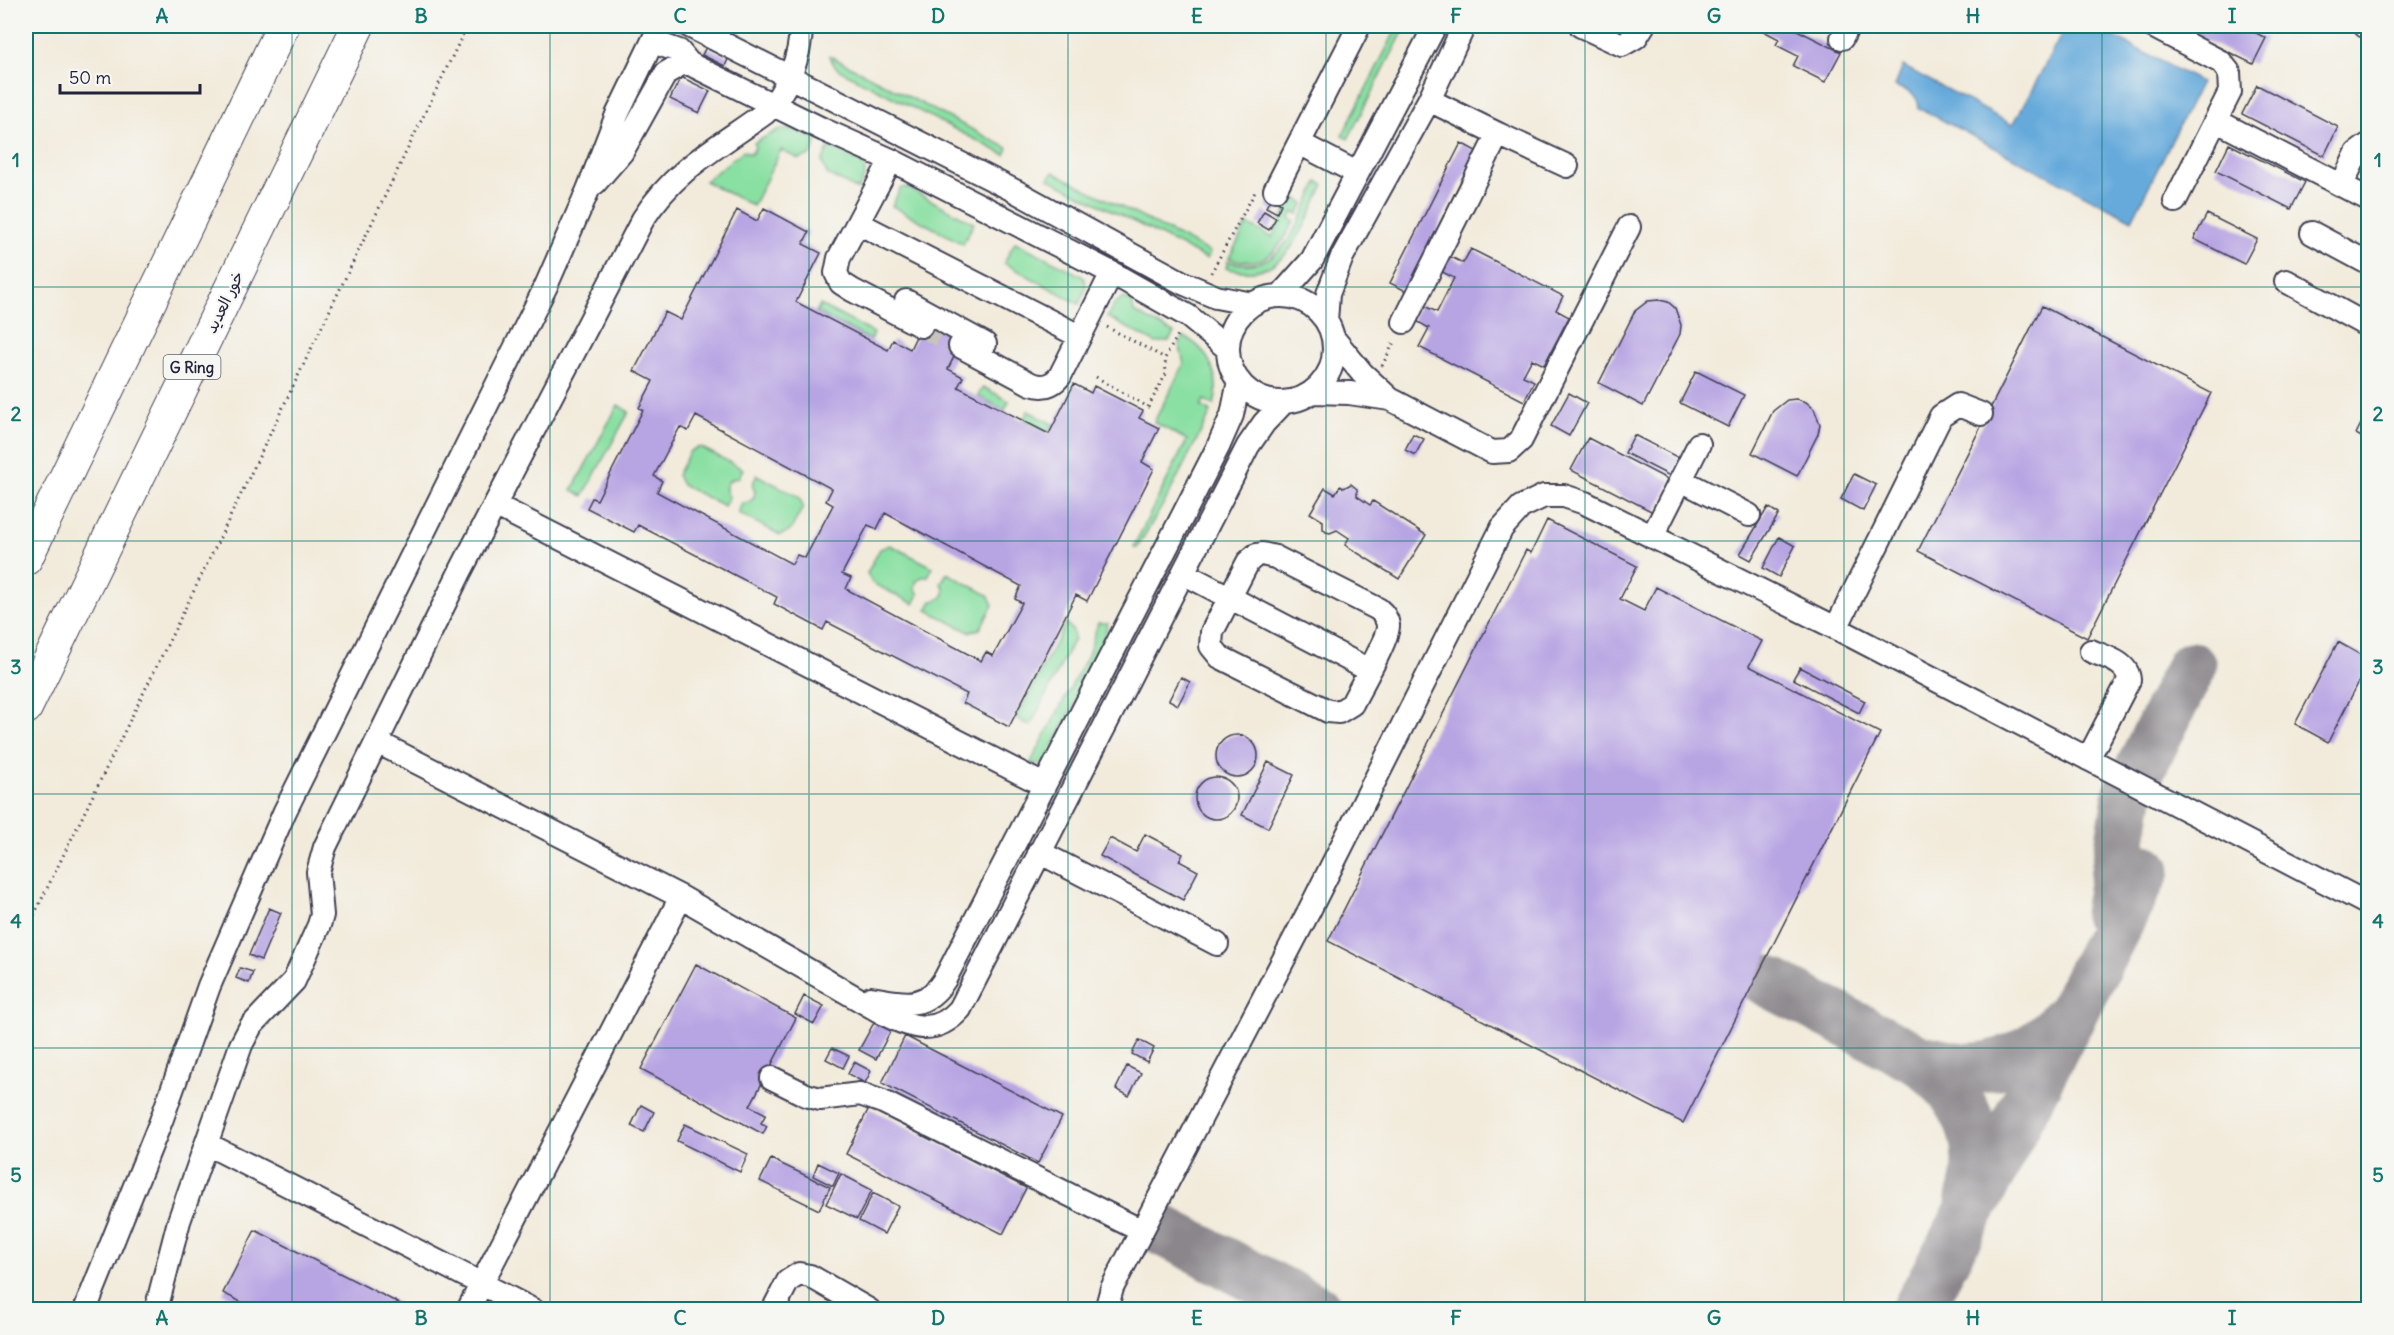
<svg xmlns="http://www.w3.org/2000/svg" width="2394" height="1335" viewBox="0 0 2394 1335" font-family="Delius,'Playpen Sans Arabic',sans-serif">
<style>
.green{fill:#8ae0a3;stroke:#56816f;stroke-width:1.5}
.water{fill:#66aadb;stroke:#44668b;stroke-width:1.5}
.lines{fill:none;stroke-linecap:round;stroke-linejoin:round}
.taxiway{stroke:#8a868b;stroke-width:51}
.building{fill:#b7a4e3;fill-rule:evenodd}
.minor-tunnel{stroke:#c8c3bb;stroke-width:22;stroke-dasharray:22 11;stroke-linecap:butt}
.minor-casing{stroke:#414053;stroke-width:26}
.highway-casing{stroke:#414053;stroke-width:34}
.path{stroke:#414053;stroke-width:3;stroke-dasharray:1.5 4.5;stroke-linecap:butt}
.minor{stroke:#fff;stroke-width:22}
.highway{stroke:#fff;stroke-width:32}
.grid{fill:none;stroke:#0f766e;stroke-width:1.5;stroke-opacity:0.55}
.labels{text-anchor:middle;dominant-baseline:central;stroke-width:4.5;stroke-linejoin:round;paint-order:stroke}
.shield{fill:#f6f6f2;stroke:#626272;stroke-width:1.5}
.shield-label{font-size:15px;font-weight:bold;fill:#22223b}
.street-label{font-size:16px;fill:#22223b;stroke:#f6f6f2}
.neatline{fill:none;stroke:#0f766e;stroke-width:2}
.grid-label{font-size:20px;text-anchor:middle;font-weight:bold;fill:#0f766e}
</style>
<rect width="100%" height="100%" fill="#f6f6f2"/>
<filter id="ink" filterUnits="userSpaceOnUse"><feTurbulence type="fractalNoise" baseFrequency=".0167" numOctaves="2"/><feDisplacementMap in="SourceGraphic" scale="12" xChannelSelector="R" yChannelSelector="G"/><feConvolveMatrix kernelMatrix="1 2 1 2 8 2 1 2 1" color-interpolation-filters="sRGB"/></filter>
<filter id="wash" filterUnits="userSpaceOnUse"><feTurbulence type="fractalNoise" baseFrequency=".008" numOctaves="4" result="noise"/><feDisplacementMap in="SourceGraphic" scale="24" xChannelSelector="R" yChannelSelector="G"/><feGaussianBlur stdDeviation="1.35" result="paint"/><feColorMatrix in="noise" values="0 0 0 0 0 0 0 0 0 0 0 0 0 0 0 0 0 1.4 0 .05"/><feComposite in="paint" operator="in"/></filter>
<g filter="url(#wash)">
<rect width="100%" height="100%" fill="#f2ebdb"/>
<path class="green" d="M1398,26H1406L1348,139L1342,136Z
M830,56L1008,148L1005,155L839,70L833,64Z
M780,129L796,130L817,140L811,155L799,159L781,150L753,206L705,181L743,151L751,154L755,148L754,143Z
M829,147L861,162C869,172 863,180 858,190L827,174L822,162Z
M1053,172L1210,252L1207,259L1049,179Z
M1318,182L1324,185C1302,228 1287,286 1226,268L1228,261C1283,278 1298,221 1318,182Z
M906,187L974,223L963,244L892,206L900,189Z
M1293,197L1304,203L1298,214L1293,212L1290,218L1294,221C1279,249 1266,270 1229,258L1247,224L1272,237Z
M1015,242L1082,276C1090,286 1083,294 1079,304L1004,263Z
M1123,298L1132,302L1134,312L1174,333L1169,341L1156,343L1107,317L1115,303Z
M820,305L874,333L871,340L816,312Z
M1184,337C1210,349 1221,379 1214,405L1204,400L1201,406L1211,412L1167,498L1137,548H1135L1134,546L1187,440L1154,422L1184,364L1179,343Z
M983,387L1009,401L1005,410L978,396Z
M618,405L629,412L583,496L572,490Z
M1028,411L1053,424L1048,432L1024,419Z
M700,447L743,469L738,478L732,479C725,483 724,490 729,497L724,506L682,485L677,475L690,451Z
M757,475L799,497L803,507L790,531L780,535L738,513L742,503C754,503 758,494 752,485Z
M890,545L933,567L928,576L922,577L916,582L915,589L919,594L914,604L872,583L867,573L880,549Z
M947,573L988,595L993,605L980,629L969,632L927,610L932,601C943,600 948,592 941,583Z
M1066,623L1073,631L1074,639L1030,726L1016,718Z
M1098,623H1108L1099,657L1046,760L1040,764H1030L1088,655Z"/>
<path class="water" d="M2066,26H2093L2201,82L2132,220L1919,108C1918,93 1908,92 1895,86L1903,66L2011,124L2014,123Z"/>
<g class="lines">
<path class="taxiway" d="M2109,914L2129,791L2191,667
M1765,980L1920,1060C1964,1094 1989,1141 1971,1198
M1920,1060C1933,1062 1947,1066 1961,1068C1998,1071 2040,1050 2063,1021
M1164,1231L1317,1310
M1917,1310L1986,1181L2145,870"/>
</g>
<g id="blocks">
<path class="building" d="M1754,26H1789L1841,52L1825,82L1793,66L1798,56L1776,45L1779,39Z
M2176,26H2242L2266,38L2253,64Z
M706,47L729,57L725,66L702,55Z
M681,77L710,91L699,113L670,99Z
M2257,85L2338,127L2324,156L2242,114Z
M1461,143L1476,151L1406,291L1390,283Z
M2229,144L2305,182L2291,209L2216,171Z
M1271,198L1281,204L1277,213L1266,207Z
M764,208L809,232L803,244L821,253L796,302L888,350L893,340L910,349L924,320L962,340L948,369L963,377L958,387L1049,434L1074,384L1091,393L1094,386L1143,411L1139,418L1159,428L1142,462L1154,469L1087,601L1076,595L1009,727L963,703L967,694L827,622L823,630L774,604L777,597L638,525L634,532L587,508L592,498L597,500L643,410L639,408L653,381L634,371L665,312L681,320L737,210L757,221ZM696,416L832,489L826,501L833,505L805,558L797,555L792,564L657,492L662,481L654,476L680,427L688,431ZM885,513L1021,586L1015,599L1022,603L993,656L986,652L981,661L846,589L851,578L842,574L868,525L877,529Z
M1264,211L1276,218L1269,230L1257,223Z
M2207,214L2257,239L2244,264L2194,239Z
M1471,249L1563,296L1556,310L1569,317L1544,365L1532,359L1523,376L1534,381L1524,401L1419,347L1429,328L1413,319L1420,304L1437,312L1454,278L1437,269L1445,254L1463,263Z
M1659,300L1668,302L1675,308L1681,325L1680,334L1643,406L1599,383L1635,311L1648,301Z
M2042,306L2211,393L2087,638L1918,551Z
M1696,371L1744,395L1728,427L1680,403Z
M1569,393L1587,403L1569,436L1551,426Z
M1796,399L1806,402L1814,409L1820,424L1818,434L1797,476L1752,453L1773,411L1787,400Z
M2366,414L2368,415V441L2356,434Z
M1413,434L1424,439L1415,455L1405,450Z
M1634,435L1681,459L1672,477L1625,453Z
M1588,438L1671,481L1655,513L1571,470Z
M1854,474L1876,485L1863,511L1841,499Z
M1351,484L1357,489V496L1370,505L1373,501L1426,535L1399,579L1345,545L1349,538L1337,530L1330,533L1326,532L1323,529V521L1310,513L1325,488L1335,494L1340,486L1344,488Z
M1768,507L1779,514L1751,560L1740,554Z
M1547,520L1637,566L1620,599L1644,611L1656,587L1762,641L1749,666L1880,733L1683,1123L1328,941L1526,550L1531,553Z
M1779,537L1795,546L1779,577L1763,568Z
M2338,642L2368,659V664L2328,742L2295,724Z
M1800,667L1865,701L1859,713L1793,679Z
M1181,677L1190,682L1178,705L1169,700Z
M1216 756a21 21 0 1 1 42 0a21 21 0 1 1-42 0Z
M1268,762L1294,775L1268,828L1242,815Z
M1195 798a21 21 0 1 1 42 0a21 21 0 1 1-42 0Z
M1145,834L1183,854L1179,861L1198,871L1183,900L1100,856L1110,838L1136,852Z
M269,908L281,913L261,960L249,955Z
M696,964L796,1018L750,1106L766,1114L761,1123L767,1126L763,1134L641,1069Z
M240,968L253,972L249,983L236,978Z
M804,996L824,1006L814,1024L795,1014Z
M876,1019L892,1028L876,1059L859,1050Z
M905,1036L1062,1117L1038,1163L882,1083Z
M1139,1040L1154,1048L1147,1062L1132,1054Z
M832,1048L849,1056L843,1068L826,1059Z
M854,1062L871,1071L865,1083L848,1074Z
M1127,1066L1141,1073L1129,1096L1116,1089Z
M641,1105L654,1112L644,1132L631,1126Z
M869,1108L1026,1188L1003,1234L846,1154Z
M685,1124L748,1154L740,1172L677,1141Z
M771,1159L830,1187L819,1210L760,1181Z
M818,1163L839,1173L833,1186L813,1176Z
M841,1174L872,1190L857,1219L826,1204Z
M873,1193L898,1206L884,1234L859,1221Z
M255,1230L412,1310H242L245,1304L223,1293Z"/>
</g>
</g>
<g filter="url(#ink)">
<use href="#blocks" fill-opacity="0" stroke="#414053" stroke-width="1.5"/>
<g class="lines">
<path class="minor-tunnel" d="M921,326L960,346"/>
<g class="minor-casing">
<path id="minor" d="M689,26L1015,191L1183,283L1216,297L1253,304
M1581,26L1622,45L1636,37L1643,26
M2152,26L2221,62L2229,72L2230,92L2175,201
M2365,26L2368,27
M1842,38L1848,26
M653,42L679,51L689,63L696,67L824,130L891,160L1112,273L1188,316L1228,349
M1429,100L1498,134L1567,166
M2217,121L2368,199
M1299,143L1357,173
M891,160L839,258L836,273L841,283L852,290L921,326
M595,183L622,152L666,73L680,65L689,63
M2342,185L2357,153L2368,145
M1275,190L1359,26
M858,223L1079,336
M2312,233L2368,263
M2286,281L2368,326
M1228 349a53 53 0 1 1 106 0a53 53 0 1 1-106 0Z
M1280,296L1312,260L1435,26
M906,301L985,344
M1326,321L1328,294L1342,257L1429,100L1464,26
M1404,322L1498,134
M1334,339L1362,373L1390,399L1492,452L1509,451L1521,440L1629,227
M960,346L1031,384C1043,388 1052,386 1060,376L1112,273
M1313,392L1349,393L1390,399
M1681,480L1749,515
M495,505L1044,785
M1652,537L1699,444
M1262,554L1275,557L1378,609C1383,613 1387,618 1388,625C1389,639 1359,689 1352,704L1339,712L1328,711L1220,657L1211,646L1212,632L1248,562L1256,555Z
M1183,573L1369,670
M1836,628L1941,416L1958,405L1981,414
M377,742L681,897L886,1015C914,1029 937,1035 960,1009L1248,446L1264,423L1284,402
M2088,759L2129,680C2128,662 2105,657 2091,651
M1039,852L1217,944
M871,998C902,1003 924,1012 945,979L1218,447L1232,415L1239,381
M772,1078L806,1095L820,1099L860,1094L883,1102L1142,1231
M207,1144L533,1310
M85,1310L161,1121L209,986L285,811L546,286L588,190L617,115L660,26
M156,1310L179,1221L241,1045L251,1026L294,981L319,925L322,915L318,872L325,847L460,572L643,219C676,168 717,148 765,113C787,92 801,56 801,26
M468,1310L681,897
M773,1310L788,1281L799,1274L810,1276L869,1310
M1106,1310L1112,1288L1309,911L1502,528L1521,507L1544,496H1564L1585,503L1836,628L2368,904"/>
</g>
<g class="highway-casing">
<path id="highway" d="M26,559L283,26
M26,708L358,26"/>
</g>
<path class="path" d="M1211,273L1255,192
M1107,327L1165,358
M1382,366L1395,340
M1096,377L1148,407L1166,374L1165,358L1179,333
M26,931L214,550L467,26"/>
<use href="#minor" class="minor"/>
<use href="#highway" class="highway"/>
</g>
</g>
<path class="grid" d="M292,26V1310M550,26V1310M809,26V1310M1068,26V1310M1326,26V1310M1585,26V1310M1844,26V1310M2102,26V1310M26,287H2368M26,541H2368M26,794H2368M26,1048H2368"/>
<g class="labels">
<rect class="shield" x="163.5" y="355" width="57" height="24" rx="4.5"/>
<g class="shield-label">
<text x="192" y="367">G Ring</text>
</g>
<g class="street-label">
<text transform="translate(224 302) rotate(-64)">خور العديد</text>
</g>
</g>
<rect width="2394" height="1335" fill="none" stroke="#f6f6f2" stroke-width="66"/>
<path d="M60 84v9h140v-9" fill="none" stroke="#22223b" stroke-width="3"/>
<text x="69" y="84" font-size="18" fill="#22223b" stroke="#f6f6f2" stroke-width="4.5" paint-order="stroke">50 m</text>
<rect x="33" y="33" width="2328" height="1269" class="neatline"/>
<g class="grid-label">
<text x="162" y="23">A</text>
<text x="421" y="23">B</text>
<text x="680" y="23">C</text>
<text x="938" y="23">D</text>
<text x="1197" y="23">E</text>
<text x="1456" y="23">F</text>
<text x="1714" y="23">G</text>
<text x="1973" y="23">H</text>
<text x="2232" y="23">I</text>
<text x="16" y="167">1</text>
<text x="2378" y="167">1</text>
<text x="16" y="421">2</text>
<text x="2378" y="421">2</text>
<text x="16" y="674">3</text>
<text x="2378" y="674">3</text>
<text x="16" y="928">4</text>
<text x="2378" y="928">4</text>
<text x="16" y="1182">5</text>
<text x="2378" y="1182">5</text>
<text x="162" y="1325">A</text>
<text x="421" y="1325">B</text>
<text x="680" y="1325">C</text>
<text x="938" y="1325">D</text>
<text x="1197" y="1325">E</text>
<text x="1456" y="1325">F</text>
<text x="1714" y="1325">G</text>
<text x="1973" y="1325">H</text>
<text x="2232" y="1325">I</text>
</g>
</svg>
